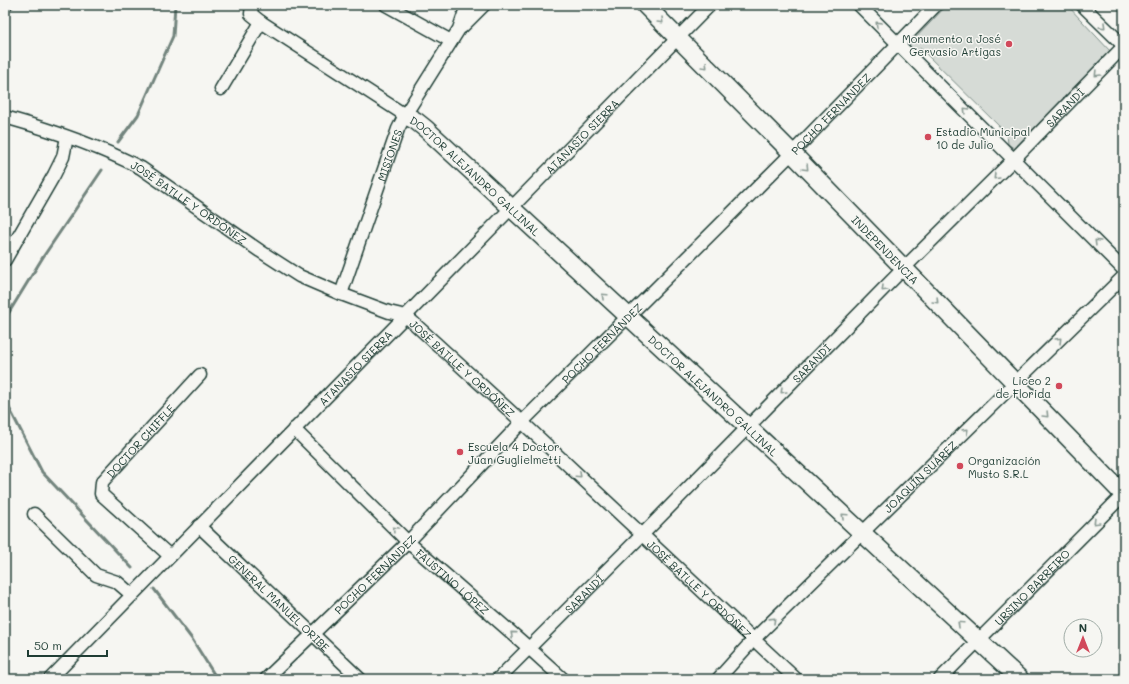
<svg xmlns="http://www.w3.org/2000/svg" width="1129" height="684" viewBox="0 0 1129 684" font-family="Mali,sans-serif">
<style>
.green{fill:#d6dbd6;stroke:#7a8c85}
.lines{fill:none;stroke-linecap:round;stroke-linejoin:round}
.stream{stroke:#72847d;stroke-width:3}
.street-casing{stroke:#1f3d34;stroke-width:15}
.secondary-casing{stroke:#1f3d34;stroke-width:20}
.street{stroke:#f6f6f2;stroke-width:12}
.secondary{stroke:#f6f6f2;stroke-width:17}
.rail{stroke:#1f3d34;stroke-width:3}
.oneway{stroke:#8a9a93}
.poi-dot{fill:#d1495b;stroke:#f6f6f2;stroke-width:1.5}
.labels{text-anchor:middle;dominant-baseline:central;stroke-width:3;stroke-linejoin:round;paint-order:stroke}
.poi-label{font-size:11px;fill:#1f3d34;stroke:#f6f6f2;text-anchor:start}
.street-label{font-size:11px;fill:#1f3d34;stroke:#f6f6f2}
</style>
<rect width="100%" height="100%" fill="#f6f6f2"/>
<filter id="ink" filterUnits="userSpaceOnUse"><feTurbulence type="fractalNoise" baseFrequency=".025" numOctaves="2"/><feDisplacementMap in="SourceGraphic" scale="8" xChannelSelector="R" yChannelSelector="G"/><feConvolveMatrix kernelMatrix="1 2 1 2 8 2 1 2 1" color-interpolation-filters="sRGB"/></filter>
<g filter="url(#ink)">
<path class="green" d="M947,5H1067L1111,52L1015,149L1008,144L1007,134L920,48L918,54L909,45Z"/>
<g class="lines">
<path class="stream" d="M118,142L138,115L173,36L175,5
M5,319L43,257L102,170
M5,400L42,472L132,568
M154,589L192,639L217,679"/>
<g class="street-casing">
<g id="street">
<path d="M252,5L251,14L261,22L405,115"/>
<path d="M386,5L451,41"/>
<path d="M859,5L1124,270"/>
<path d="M1082,5L1124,46"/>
<path d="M462,27L484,5"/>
<path d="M221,89L261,22"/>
<path id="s1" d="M5,117C51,130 99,146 141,168L260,251L299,276L341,294L389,312L406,316L522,422L796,679"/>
<path d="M5,260L54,175L63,157L67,137"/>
<path id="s2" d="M341,294L398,129L405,115L459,29L467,5"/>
<path id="s3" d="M294,429L408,542L529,648L563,679"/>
<path d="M34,514L96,575L117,582L132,595"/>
<path id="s4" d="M199,526L360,679"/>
<path id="s5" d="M170,556L101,494L102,482L200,375"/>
<path id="s6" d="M50,679L710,5"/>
<path id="s7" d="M266,679L408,542L522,422L792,153L936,5"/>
<path id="s8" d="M498,679L642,535L904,268L1014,159L1124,46"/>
<path id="s9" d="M718,679L754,639L1124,276"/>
<path id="s10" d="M940,679L1124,494"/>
</g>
</g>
<g class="secondary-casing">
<g id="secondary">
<path id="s11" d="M645,5L792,153L1124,495"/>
<path id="s12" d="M405,115L416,121L426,129L1020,679"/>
</g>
</g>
<use href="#street" class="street"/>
<use href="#secondary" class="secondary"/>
<path class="rail" d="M5,12L14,5"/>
</g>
<defs><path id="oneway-chevron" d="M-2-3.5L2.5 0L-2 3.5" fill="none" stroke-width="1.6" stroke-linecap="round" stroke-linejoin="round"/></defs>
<g class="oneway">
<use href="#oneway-chevron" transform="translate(661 21) rotate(45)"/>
<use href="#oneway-chevron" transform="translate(878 24) rotate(-136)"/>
<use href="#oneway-chevron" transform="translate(1103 26) rotate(44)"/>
<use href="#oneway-chevron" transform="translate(705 66) rotate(45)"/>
<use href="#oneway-chevron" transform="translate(1097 74) rotate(134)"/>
<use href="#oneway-chevron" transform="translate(966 110) rotate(-135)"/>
<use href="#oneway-chevron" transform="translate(806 168) rotate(46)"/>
<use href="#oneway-chevron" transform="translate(996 177) rotate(135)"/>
<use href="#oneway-chevron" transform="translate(1097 242) rotate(-135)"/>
<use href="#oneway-chevron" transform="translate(884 289) rotate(135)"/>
<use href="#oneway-chevron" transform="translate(604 296) rotate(-137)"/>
<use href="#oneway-chevron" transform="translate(936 301) rotate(46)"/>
<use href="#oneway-chevron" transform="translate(1059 340) rotate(-45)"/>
<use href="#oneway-chevron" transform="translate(783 391) rotate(135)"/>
<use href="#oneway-chevron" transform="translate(1046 415) rotate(46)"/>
<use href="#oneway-chevron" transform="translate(966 431) rotate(-44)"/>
<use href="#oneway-chevron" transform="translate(579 475) rotate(43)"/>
<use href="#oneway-chevron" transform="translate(844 516) rotate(-137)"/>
<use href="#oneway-chevron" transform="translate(1096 522) rotate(135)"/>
<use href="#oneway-chevron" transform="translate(395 529) rotate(-135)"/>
<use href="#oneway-chevron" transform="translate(773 620) rotate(-44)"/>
<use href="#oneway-chevron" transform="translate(960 624) rotate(-137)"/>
<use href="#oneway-chevron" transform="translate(513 634) rotate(-139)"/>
</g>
</g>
<g class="poi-dot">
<circle cx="1009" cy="44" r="4"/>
<circle cx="928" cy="137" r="4"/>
<circle cx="1059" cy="386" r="4"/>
<circle cx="460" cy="452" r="4"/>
<circle cx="960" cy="466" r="4"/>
</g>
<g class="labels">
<g class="poi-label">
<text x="1001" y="38" text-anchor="end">Monumento a José<tspan x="1001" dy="13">Gervasio Artigas</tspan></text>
<text x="936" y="131">Estadio Municipal<tspan x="936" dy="13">10 de Julio</tspan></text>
<text x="1051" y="380" text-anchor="end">Liceo 2<tspan x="1051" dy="13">de Florida</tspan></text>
<text x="468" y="446">Escuela 4 Doctor<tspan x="468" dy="13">Juan Guglielmetti</tspan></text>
<text x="968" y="460">Organización<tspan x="968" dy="13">Musto S.R.L</tspan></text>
</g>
<g class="street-label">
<text stroke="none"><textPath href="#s8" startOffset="805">SARANDÍ</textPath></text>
<text stroke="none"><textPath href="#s7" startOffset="799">POCHO FERNÁNDEZ</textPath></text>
<text stroke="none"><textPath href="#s6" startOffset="760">ATANASIO SIERRA</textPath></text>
<text stroke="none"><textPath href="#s2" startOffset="147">MISIONES</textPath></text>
<text stroke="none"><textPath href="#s12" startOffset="93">DOCTOR ALEJANDRO GALLINAL</textPath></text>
<text stroke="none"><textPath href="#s1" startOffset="204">JOSÉ BATLLE Y ORDÓÑEZ</textPath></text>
<text stroke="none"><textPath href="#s11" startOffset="343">INDEPENDENCIA</textPath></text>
<text stroke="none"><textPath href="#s7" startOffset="475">POCHO FERNÁNDEZ</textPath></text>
<text stroke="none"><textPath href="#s8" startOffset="445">SARANDÍ</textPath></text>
<text stroke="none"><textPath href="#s6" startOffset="436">ATANASIO SIERRA</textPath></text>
<text stroke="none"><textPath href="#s1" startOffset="528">JOSÉ BATLLE Y ORDÓÑEZ</textPath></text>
<text stroke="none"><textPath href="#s12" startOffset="417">DOCTOR ALEJANDRO GALLINAL</textPath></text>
<text stroke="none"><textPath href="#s5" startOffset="161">DOCTOR CHIFFLE</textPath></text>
<text stroke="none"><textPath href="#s9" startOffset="286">JOAQUÍN SUÁREZ</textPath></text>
<text stroke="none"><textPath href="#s7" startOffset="151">POCHO FERNÁNDEZ</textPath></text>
<text stroke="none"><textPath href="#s3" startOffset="220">FAUSTINO LÓPEZ</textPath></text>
<text stroke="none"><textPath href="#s10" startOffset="130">URSINO BARREIRO</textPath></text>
<text stroke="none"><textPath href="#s1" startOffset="852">JOSÉ BATLLE Y ORDÓÑEZ</textPath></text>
<text stroke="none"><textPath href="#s8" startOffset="121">SARANDÍ</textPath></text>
<text stroke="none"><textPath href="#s4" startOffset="111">GENERAL MANUEL ORIBE</textPath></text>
</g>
</g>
<rect width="1129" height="684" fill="none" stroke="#f6f6f2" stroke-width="20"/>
<rect x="10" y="10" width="1109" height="664" fill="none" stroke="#1f3d34" stroke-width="1.5" filter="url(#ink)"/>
<g transform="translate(1083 638)"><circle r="19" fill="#f6f6f2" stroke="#a0aca6"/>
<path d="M0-3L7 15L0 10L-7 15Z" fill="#d1495b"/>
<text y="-6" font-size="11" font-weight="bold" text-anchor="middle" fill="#1f3d34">N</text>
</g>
<path d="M28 650v6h79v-6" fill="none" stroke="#1f3d34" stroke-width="2"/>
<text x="34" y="650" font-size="12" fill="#1f3d34" stroke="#f6f6f2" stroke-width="3" paint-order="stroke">50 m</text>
</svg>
